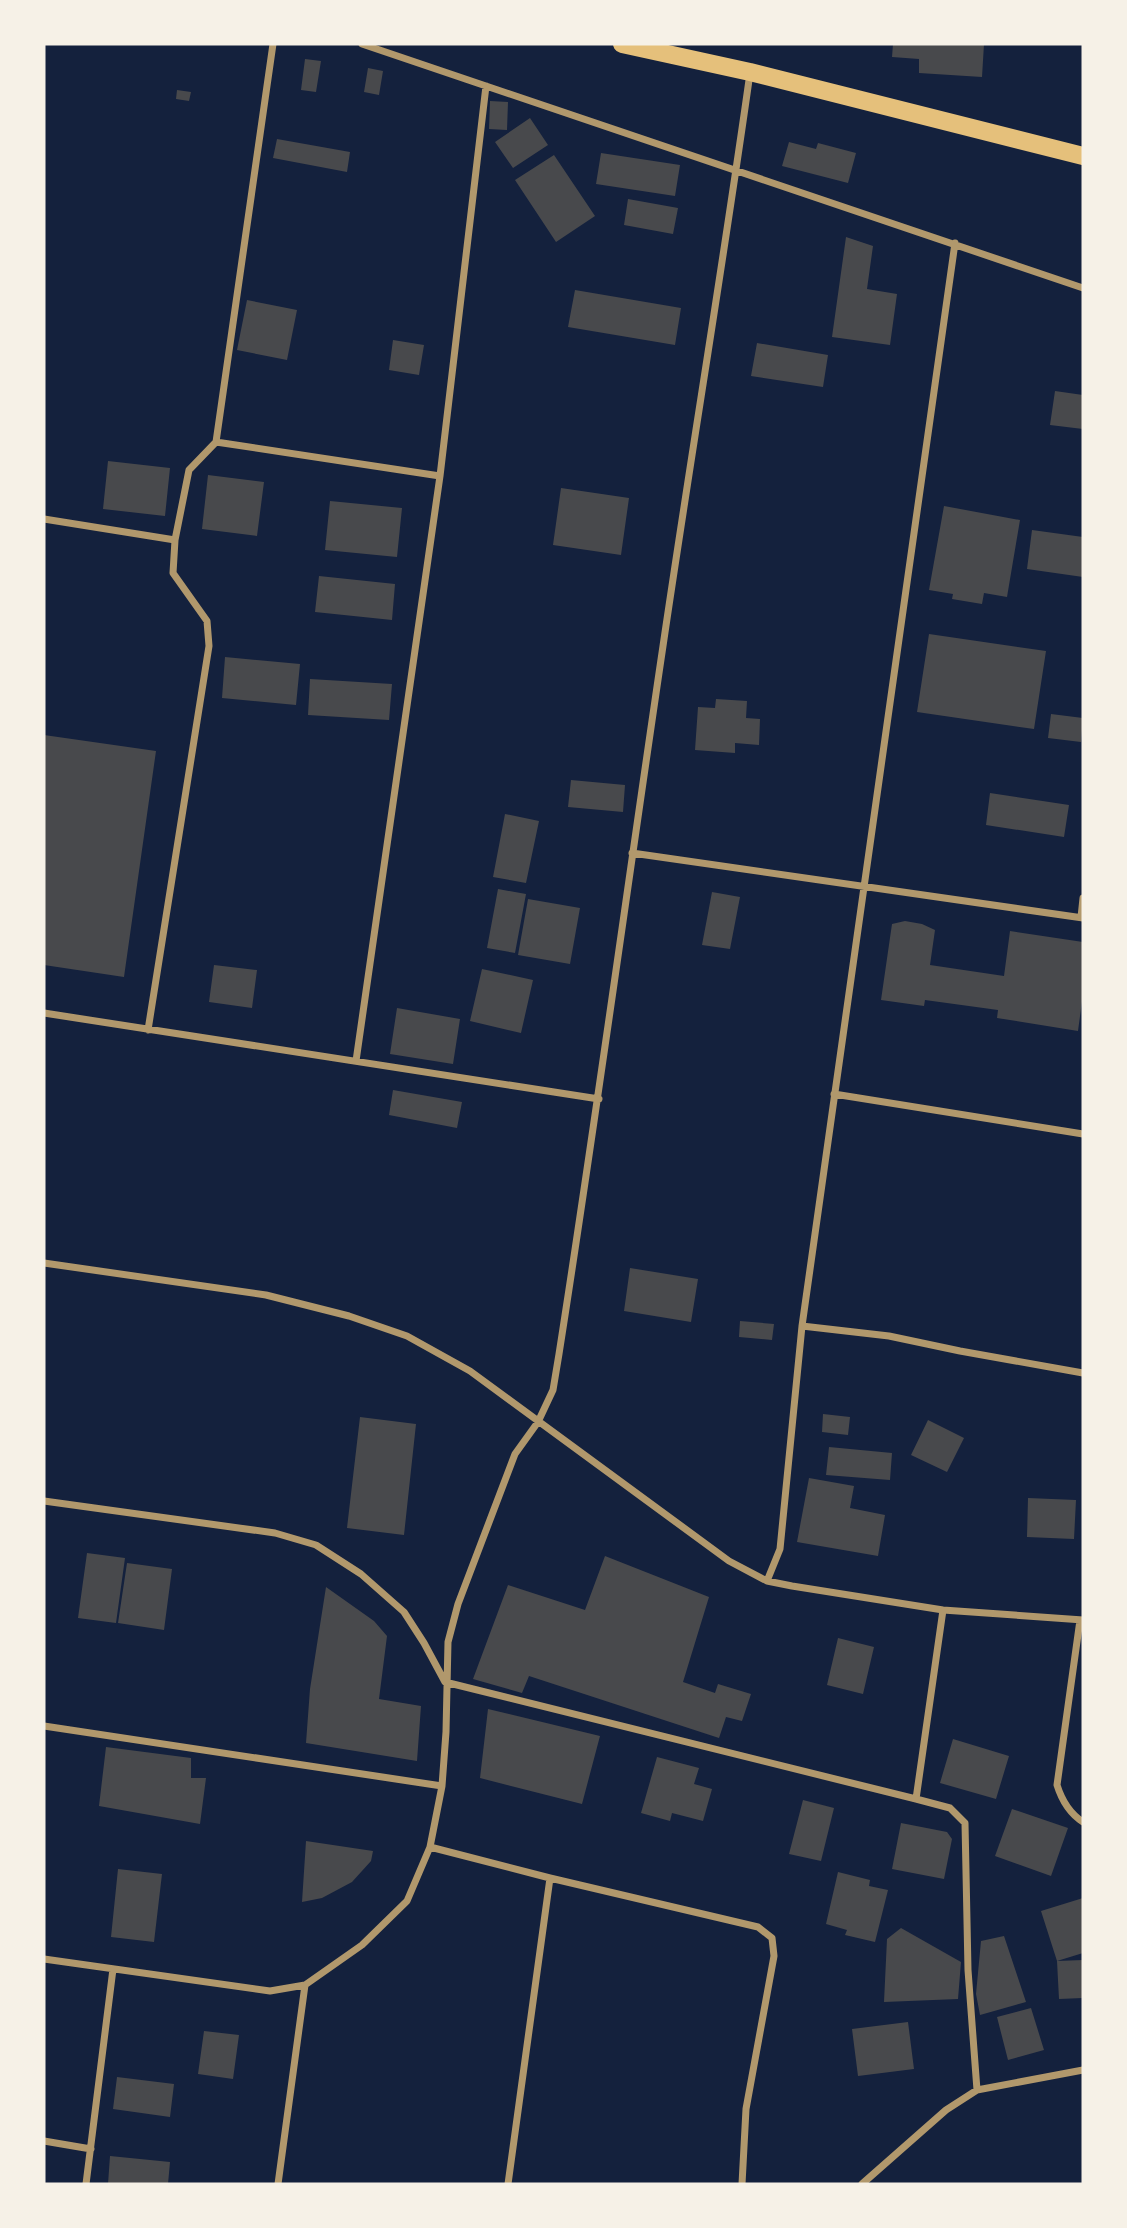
<svg xmlns="http://www.w3.org/2000/svg" width="1127" height="2228" viewBox="0 0 1127 2228" font-family="Literata,serif">
<style>
.building{fill:#48494c}
.lines{fill:none;stroke-linecap:round;stroke-linejoin:round}
.minor{stroke:#b1986c;stroke-width:7}
.primary{stroke:#e5c07b;stroke-width:18}
</style>
<rect width="100%" height="100%" fill="#14213d"/>
<path class="building" d="M893,44H984L982,77L919,73V59L892,57Z
M305,59L321,61L316,92L301,90Z
M368,68L383,71L379,95L364,92Z
M177,90L191,92L189,101L176,99Z
M490,101L508,102L507,130L489,129Z
M530,118L548,145L513,168L495,142Z
M277,139L350,152L347,172L273,158Z
M789,142L816,149L818,143L856,153L848,183L782,166Z
M601,153L680,165L675,196L596,184Z
M554,155L595,216L556,242L515,180Z
M628,199L678,208L673,234L624,225Z
M846,237L873,246L867,289L897,294L890,345L832,337Z
M575,290L681,308L675,345L568,327Z
M247,300L297,310L287,360L237,350Z
M393,340L424,345L419,375L389,370Z
M757,343L828,355L823,387L751,376Z
M1055,391L1083,395V429L1050,425Z
M108,461L170,468L165,516L103,509Z
M208,475L264,482L257,536L202,529Z
M561,488L629,498L621,555L553,545Z
M330,501L402,508L397,557L325,550Z
M944,506L1020,520L1007,597L984,593L982,604L952,599L953,594L929,590Z
M1032,530L1083,537V577L1027,569Z
M319,576L395,584L392,620L315,612Z
M929,634L1046,651L1034,729L917,712Z
M225,657L300,664L296,705L222,698Z
M310,679L392,684L389,720L308,715Z
M716,699L747,701L746,718L760,719L759,745L735,743V753L695,750L698,707L715,708Z
M1051,714L1083,718L1081,742L1048,738Z
M44,735L156,751L124,977L44,965Z
M571,780L625,785L623,812L568,807Z
M990,793L1069,805L1064,837L986,825Z
M505,814L539,821L526,883L493,877Z
M498,889L526,894L515,953L487,948Z
M712,892L740,897L730,949L702,945Z
M528,899L580,908L570,964L518,955Z
M905,921L922,924L935,930L930,965L1004,976L1010,931L1083,942V994L1078,1031L997,1018L998,1010L925,1000L924,1006L881,1000L892,924Z
M214,965L257,970L252,1008L209,1002Z
M482,969L533,980L521,1033L470,1021Z
M397,1008L460,1019L453,1064L390,1054Z
M393,1090L462,1102L457,1128L389,1115Z
M630,1268L698,1279L691,1322L624,1311Z
M740,1321L774,1324L772,1340L739,1337Z
M823,1414L850,1417L848,1435L822,1432Z
M360,1417L416,1424L404,1535L347,1528Z
M928,1420L964,1438L947,1472L911,1455Z
M829,1447L892,1453L890,1480L826,1475Z
M809,1478L854,1486L850,1508L885,1515L878,1556L797,1542Z
M1028,1498L1076,1500L1074,1539L1027,1537Z
M87,1553L125,1558L116,1623L78,1618Z
M605,1556L709,1597L683,1682L715,1693L718,1684L751,1694L742,1721L726,1717L719,1738L529,1676L522,1693L473,1679L508,1585L585,1610Z
M127,1563L172,1569L164,1630L118,1623Z
M326,1587L374,1621L387,1636L379,1699L421,1706L417,1761L306,1743L310,1689Z
M838,1638L874,1647L863,1694L827,1685Z
M488,1709L600,1736L582,1804L480,1778Z
M953,1739L1009,1756L996,1799L940,1783Z
M106,1747L191,1758V1778H206L200,1824L99,1806Z
M657,1757L699,1768L694,1784L712,1789L703,1821L672,1813L670,1821L641,1813Z
M803,1800L834,1808L821,1861L789,1854Z
M1012,1809L1068,1828L1051,1876L995,1856Z
M901,1823L947,1832L952,1839L944,1879L892,1869Z
M306,1841L373,1851L371,1861L352,1882L322,1898L302,1902Z
M118,1869L162,1874L154,1942L111,1937Z
M838,1872L870,1880L869,1886L888,1890L875,1942L845,1935L847,1930L826,1924Z
M1083,1898V1953L1057,1961L1083,1960V1998L1059,1999L1057,1961L1041,1911Z
M901,1928L961,1962L958,1999L884,2002L887,1939Z
M1004,1936L1026,2002L980,2015L976,1994L981,1941Z
M1031,2008L1044,2050L1008,2060L997,2017Z
M908,2022L914,2069L858,2076L852,2029Z
M204,2031L239,2035L233,2079L198,2074Z
M117,2077L174,2084L170,2117L113,2109Z
M110,2156L170,2162L168,2184H108Z"/>
<g class="lines">
<path class="minor" d="M362,44L1083,288
M216,442L440,476
M44,519L175,540
M632,853L1083,918
M1081,917L1083,898
M44,1013L599,1099
M148,1030L209,646L207,621L173,573L175,540L189,470L216,442L273,44
M356,1061L440,476L486,86
M834,1094L1083,1134
M44,1263L266,1295L349,1316L407,1336L470,1371L729,1561L767,1581L792,1586L943,1610L1083,1620
M802,1326L889,1336L960,1351L1083,1373
M44,1501L275,1533L316,1545L361,1574L404,1612L424,1643L445,1682L916,1799L943,1610
M767,1581L780,1549L802,1326L955,243
M1080,1620L1057,1785C1062,1801 1069,1813 1083,1822
M44,1726L442,1786
M916,1799L950,1808L965,1823L968,1970L977,2090
M430,1847L550,1878L758,1927L772,1938L774,1956L746,2109L742,2184
M44,1959L270,1991L305,1985L362,1945L407,1901L430,1847L442,1786L446,1732L448,1642L458,1604L515,1454L538,1422L553,1390L559,1354C596,1118 628,882 663,646C691,455 723,265 750,73
M44,2141L91,2149
M86,2184L113,1969
M278,2184L305,1985
M508,2184L550,1878
M862,2184L946,2110L977,2090L1083,2070"/>
<path class="primary" d="M622,44L750,72L1083,156"/>
</g>
<rect width="1127" height="2228" fill="none" stroke="#f6f1e7" stroke-width="91"/>
</svg>
